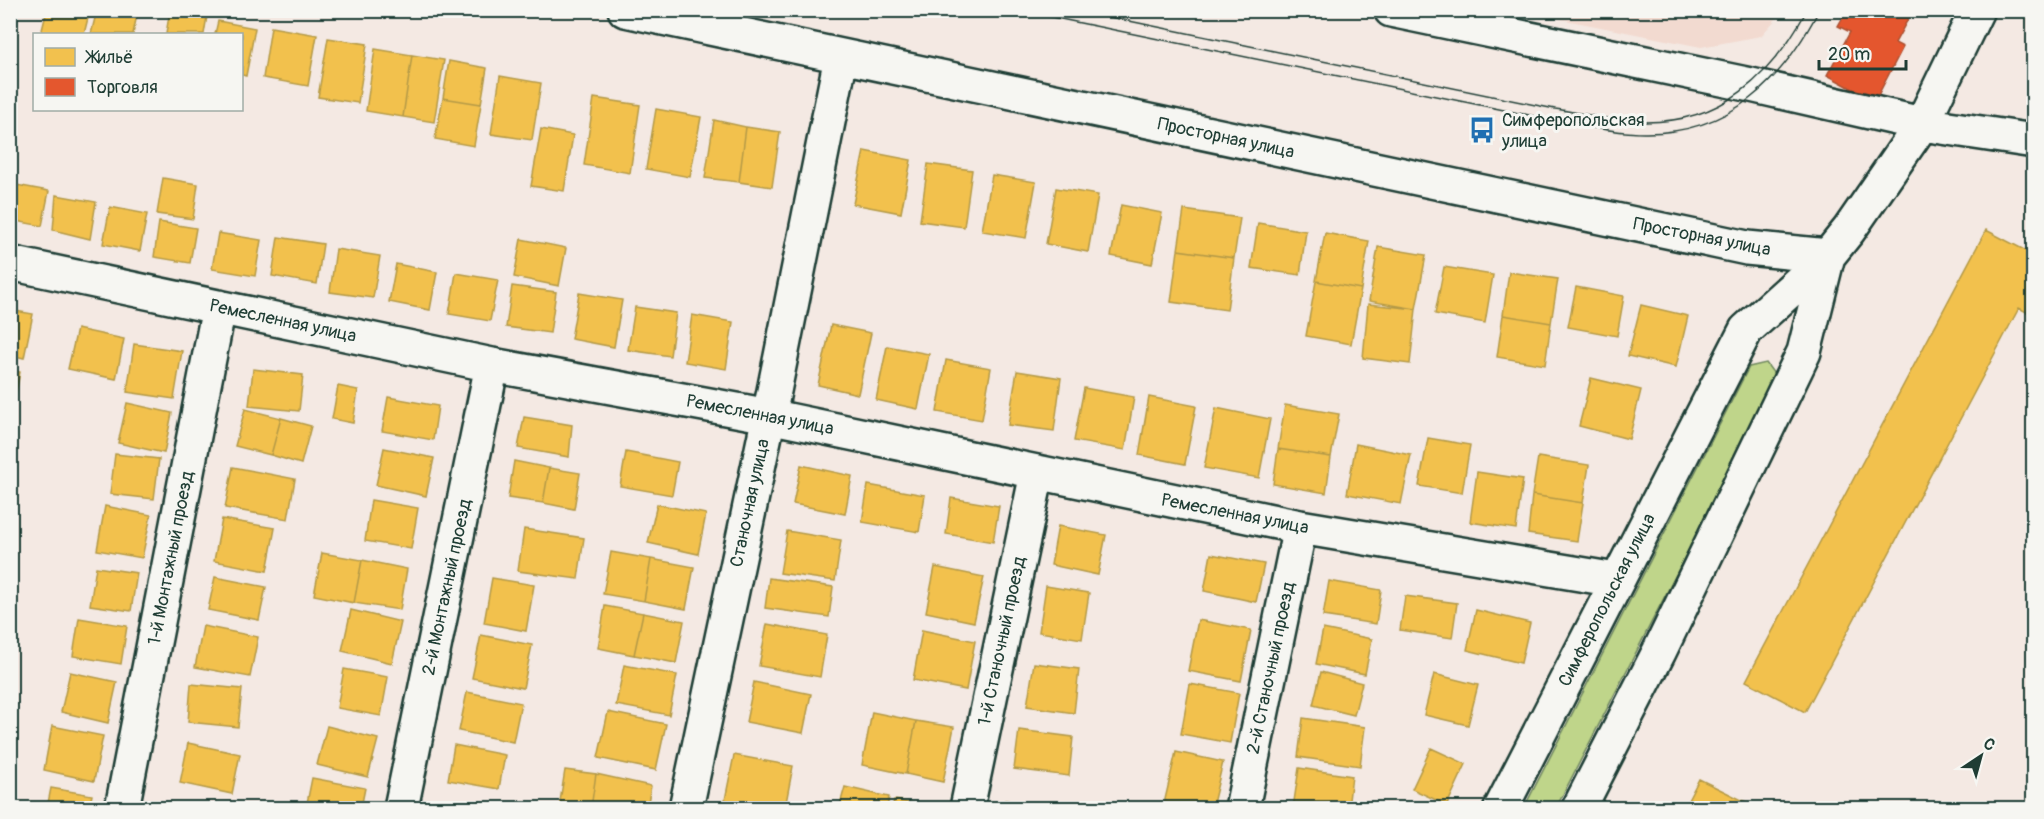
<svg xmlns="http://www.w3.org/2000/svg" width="2044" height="819" viewBox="0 0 2044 819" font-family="Pangolin,sans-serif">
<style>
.built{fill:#f2dad0}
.green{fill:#bfd58a;stroke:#6f895f;stroke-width:1.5}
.homes{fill:#f2c14e;stroke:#b39946;stroke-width:1.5}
.shops{fill:#e4572e;stroke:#a94f30;stroke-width:1.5}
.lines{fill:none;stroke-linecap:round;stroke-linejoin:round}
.minor-casing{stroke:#1f3d34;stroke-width:38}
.minor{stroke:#f6f6f2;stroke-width:33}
.tram{stroke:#1f3d34;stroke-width:1.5}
.labels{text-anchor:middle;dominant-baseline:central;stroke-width:6;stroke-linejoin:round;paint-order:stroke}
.poi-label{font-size:18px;fill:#1f3d34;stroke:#f6f6f2;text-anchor:start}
.street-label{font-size:18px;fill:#1f3d34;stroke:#f6f6f2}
</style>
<rect width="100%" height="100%" fill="#f4e9e3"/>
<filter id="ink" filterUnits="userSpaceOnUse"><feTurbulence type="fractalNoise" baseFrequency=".0167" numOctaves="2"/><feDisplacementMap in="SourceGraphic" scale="12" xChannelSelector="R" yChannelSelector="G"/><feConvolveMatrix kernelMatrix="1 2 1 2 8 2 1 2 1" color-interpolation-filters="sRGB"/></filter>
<g filter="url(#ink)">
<path class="built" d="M1520,11H1783L1761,36L1701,47Z"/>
<path class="green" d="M1766,363L1777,378L1556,808H1524L1749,367Z"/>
<path class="homes" d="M47,10H90L84,34H41Z
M97,10H138L133,34H91Z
M170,10L207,16L204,34H166Z
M218,21L255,28L246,76L242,75V34H215Z
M271,27L317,35L308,86L263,78Z
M328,38L367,44L358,103L318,97Z
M375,49L412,55L403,117L366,111Z
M412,55L444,60L434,122L403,117Z
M449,61L487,68L481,104L443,98Z
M500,76L541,83L532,140L491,134Z
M443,98L481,104L474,146L435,139Z
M594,98L640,105L630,173L584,165Z
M656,109L701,117L690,177L646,169Z
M714,120L746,127L739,182L705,178Z
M746,127L780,132L772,187L739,182Z
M541,129L573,135L564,191L531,186Z
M864,151L911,160L901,213L853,204Z
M928,164L972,170L964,227L920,221Z
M992,175L1036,182L1026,238L982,231Z
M163,178L198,184L193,219L157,214Z
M11,184L49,191L42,226L10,220Z
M1056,188L1098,195L1088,252L1046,244Z
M56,195L96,202L90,239L53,230Z
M1121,205L1162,213L1152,264L1111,256Z
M110,207L147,214L140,251L103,244Z
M1184,210L1240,218L1234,258L1178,250Z
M159,222L196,228L190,263L154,257Z
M1258,223L1306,231L1300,275L1251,268Z
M1986,230L2034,255V316L2019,308L1805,712L1746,681Z
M218,233L261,240L255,276L212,269Z
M1325,233L1369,241L1361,289L1316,281Z
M278,237L323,244L317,284L272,276Z
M521,239L566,248L559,286L514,277Z
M1378,247L1426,255L1416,309L1369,301Z
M336,249L380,256L373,298L330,292Z
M1178,250L1234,258L1227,310L1171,302Z
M396,264L437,272L430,310L389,302Z
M1444,267L1493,275L1485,323L1435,314Z
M1509,272L1558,279L1551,323L1503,315Z
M456,273L498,280L490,321L449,314Z
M1316,281L1361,289L1351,344L1306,336Z
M512,286L556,292L550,333L506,327Z
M1576,287L1624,296L1617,336L1568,327Z
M579,293L622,300L614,347L571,339Z
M1368,304L1416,309L1410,364L1363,358Z
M1641,305L1688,316L1676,367L1628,356Z
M635,307L676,313L670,356L628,350Z
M10,310L33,314L24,358L10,355Z
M692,315L733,322L726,369L685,362Z
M1503,315L1551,323L1545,365L1497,357Z
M831,325L871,333L858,394L818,385Z
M77,329L124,339L116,379L68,369Z
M134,344L182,351L174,399L127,392Z
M887,346L929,354L918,409L876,400Z
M946,360L991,368L982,420L937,412Z
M253,369L303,375L299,411L249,406Z
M10,370L20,372L13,408H10Z
M1017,371L1061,378L1054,431L1008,425Z
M1591,378L1641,390L1629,439L1579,426Z
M338,386L358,390L353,423L332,419Z
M1084,388L1134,397L1125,450L1074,441Z
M388,397L438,406L433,440L382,431Z
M1149,397L1196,406L1185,464L1139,455Z
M127,403L172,413L164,453L118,443Z
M1285,405L1339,414L1331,457L1278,449Z
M1216,408L1270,419L1259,478L1204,468Z
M245,409L281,418L271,455L235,446Z
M524,417L572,425L569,457L518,448Z
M281,418L311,426L301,464L271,455Z
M1428,438L1470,445L1462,493L1419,486Z
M1356,444L1411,455L1401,504L1347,494Z
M384,448L434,458L426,496L376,485Z
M1278,449L1331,457L1326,493L1273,484Z
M626,452L678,462L672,495L620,486Z
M115,454L159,459L154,499L110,494Z
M1538,457L1589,465L1583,503L1532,495Z
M514,461L549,468L543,503L508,498Z
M801,465L852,476L845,514L793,504Z
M233,467L295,479L288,519L225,508Z
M549,468L580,473L574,509L543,503Z
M1477,472L1523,479L1516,529L1470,522Z
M868,485L925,495L919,532L862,522Z
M1532,495L1583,503L1577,541L1528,534Z
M951,498L999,506L993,542L946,534Z
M371,500L418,508L411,549L365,541Z
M657,504L706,514L698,554L648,543Z
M105,506L151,515L142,558L97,550Z
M222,519L275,528L267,571L214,561Z
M1058,526L1106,535L1098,575L1051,565Z
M524,529L584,538L578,579L518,571Z
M787,531L841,540L835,581L780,573Z
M611,552L651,559L644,601L603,594Z
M322,553L362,560L354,603L314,595Z
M1211,554L1264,564L1256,602L1204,591Z
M651,559L694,567L686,609L644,601Z
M362,560L407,569L400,610L354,603Z
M96,567L137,573L131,611L90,605Z
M935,567L984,577L974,622L926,612Z
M215,577L266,587L259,620L208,610Z
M492,578L534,585L526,631L484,623Z
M769,578L833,587L829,617L765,608Z
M1329,581L1381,590L1376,624L1323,616Z
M1046,586L1089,593L1082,639L1039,632Z
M1405,596L1457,603L1452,638L1400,630Z
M605,606L643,613L634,655L598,648Z
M351,610L401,622L392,663L342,651Z
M1476,610L1530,623L1521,663L1467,650Z
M643,613L684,621L676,663L634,655Z
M79,618L127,626L121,664L73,656Z
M1198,620L1251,630L1241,681L1188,671Z
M767,624L827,635L820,677L759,666Z
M203,626L258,637L250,677L195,667Z
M1323,629L1372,639L1365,674L1316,664Z
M922,630L975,641L966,690L913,680Z
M481,635L532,645L523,688L472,678Z
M1034,663L1079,669L1074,713L1027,706Z
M624,665L677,675L669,715L616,705Z
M344,669L388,677L381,716L337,708Z
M70,672L117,682L108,723L61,712Z
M1321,672L1362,683L1354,715L1313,705Z
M1434,674L1478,685L1468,725L1424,715Z
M754,682L811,694L803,733L746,722Z
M191,684L242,689L238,727L188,722Z
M1190,684L1239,693L1230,743L1181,734Z
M467,692L521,703L513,742L459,731Z
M608,712L666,724L656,770L598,758Z
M872,712L916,721L906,774L862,765Z
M1303,718L1365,727L1360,766L1298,757Z
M916,721L954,727L943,782L906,774Z
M52,726L103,736L94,781L44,770Z
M327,726L378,739L368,777L317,765Z
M1019,730L1073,737L1069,776L1014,769Z
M188,743L240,754L232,794L180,783Z
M454,745L505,755L499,789L448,780Z
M1431,748L1466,764L1447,805L1412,789Z
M1176,752L1223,762L1212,808H1163Z
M734,755L793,766L785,808H770L725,800Z
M1299,768L1352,776L1348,808H1293Z
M565,770L596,774L591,808H559Z
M596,774L651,786L647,808H591Z
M312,778L365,788L361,808H306Z
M1699,779L1758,808H1684Z
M845,787L889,797L887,808H839Z
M51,788L92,795L89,808H47Z
M447,800L508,808H445Z
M894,800L938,807V808H892Z
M1005,800L1060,808H1003Z
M171,803L193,808H170Z"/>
<path class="shops" d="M1847,10H1913L1895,43L1903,47L1875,101L1827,75L1850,32L1838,26Z"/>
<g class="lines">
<g class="minor-casing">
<path id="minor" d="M625,10L1747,248L1828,256
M1391,10L1751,85L1922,124L2034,141
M10,263L492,365L769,416L1300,527L1616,580
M122,808L219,307
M401,808L492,365
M686,808L769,416L841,57
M967,808L1037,473
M1242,808L1300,527
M1501,808L1746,330L1828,256L1849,230L1922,124L1977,10
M1579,808L1659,652L1804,352L1828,256"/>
</g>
<use href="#minor" class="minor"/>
<path class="tram" d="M1017,10L1553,120C1583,125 1614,133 1644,133C1730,134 1782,81 1819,10
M1076,10L1555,109C1583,113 1612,121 1641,122C1721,124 1771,77 1807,10"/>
</g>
</g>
<defs>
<g id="bus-bare" transform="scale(2.07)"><path d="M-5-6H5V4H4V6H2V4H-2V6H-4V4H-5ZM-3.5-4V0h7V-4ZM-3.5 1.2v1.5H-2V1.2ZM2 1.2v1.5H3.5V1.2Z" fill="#1f6fb2" stroke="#f6f6f2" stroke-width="2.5" paint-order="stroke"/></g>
</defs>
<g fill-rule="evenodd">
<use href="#bus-bare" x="1482" y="130"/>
</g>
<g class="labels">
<g class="poi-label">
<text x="1502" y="120">Симферопольская<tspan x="1502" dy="21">улица</tspan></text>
</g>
<g class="street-label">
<text transform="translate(1226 138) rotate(12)">Просторная улица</text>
<text transform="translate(1702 237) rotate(11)">Просторная улица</text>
<text transform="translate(283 321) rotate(12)">Ремесленная улица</text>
<text transform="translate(760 415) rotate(11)">Ремесленная улица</text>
<text transform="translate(750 503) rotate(-78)">Станочная улица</text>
<text transform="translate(1235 514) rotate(11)">Ремесленная улица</text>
<text transform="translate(171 558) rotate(-79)">1-й Монтажный проезд</text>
<text transform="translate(447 587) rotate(-78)">2-й Монтажный проезд</text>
<text transform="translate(1607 600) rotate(-63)">Симферопольская улица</text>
<text transform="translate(1002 641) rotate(-78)">1-й Станочный проезд</text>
<text transform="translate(1271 668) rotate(-78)">2-й Станочный проезд</text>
</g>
</g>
<rect width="2044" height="819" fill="none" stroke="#f6f6f2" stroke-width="36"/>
<rect x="18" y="18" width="2008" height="783" fill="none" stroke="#1f3d34" stroke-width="2" filter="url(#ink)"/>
<rect x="33" y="33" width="210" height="78" fill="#f6f6f2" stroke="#a0aca6" stroke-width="1.5"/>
<rect x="45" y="48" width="30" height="18" fill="#f2c14e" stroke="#a0aca6" stroke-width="1.5"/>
<text x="87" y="63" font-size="18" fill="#1f3d34">Жильё</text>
<rect x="45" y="78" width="30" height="18" fill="#e4572e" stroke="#a0aca6" stroke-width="1.5"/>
<text x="87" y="93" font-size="18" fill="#1f3d34">Торговля</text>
<g transform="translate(1981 756) rotate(36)" stroke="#f6f6f2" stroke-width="4.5" paint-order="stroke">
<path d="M0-4.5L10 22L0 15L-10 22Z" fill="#1f3d34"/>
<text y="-9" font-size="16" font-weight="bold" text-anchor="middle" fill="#1f3d34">С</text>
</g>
<path d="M1819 60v9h87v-9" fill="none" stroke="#1f3d34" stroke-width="3"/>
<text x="1828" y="60" font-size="18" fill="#1f3d34" stroke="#f6f6f2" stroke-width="4.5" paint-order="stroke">20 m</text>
</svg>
